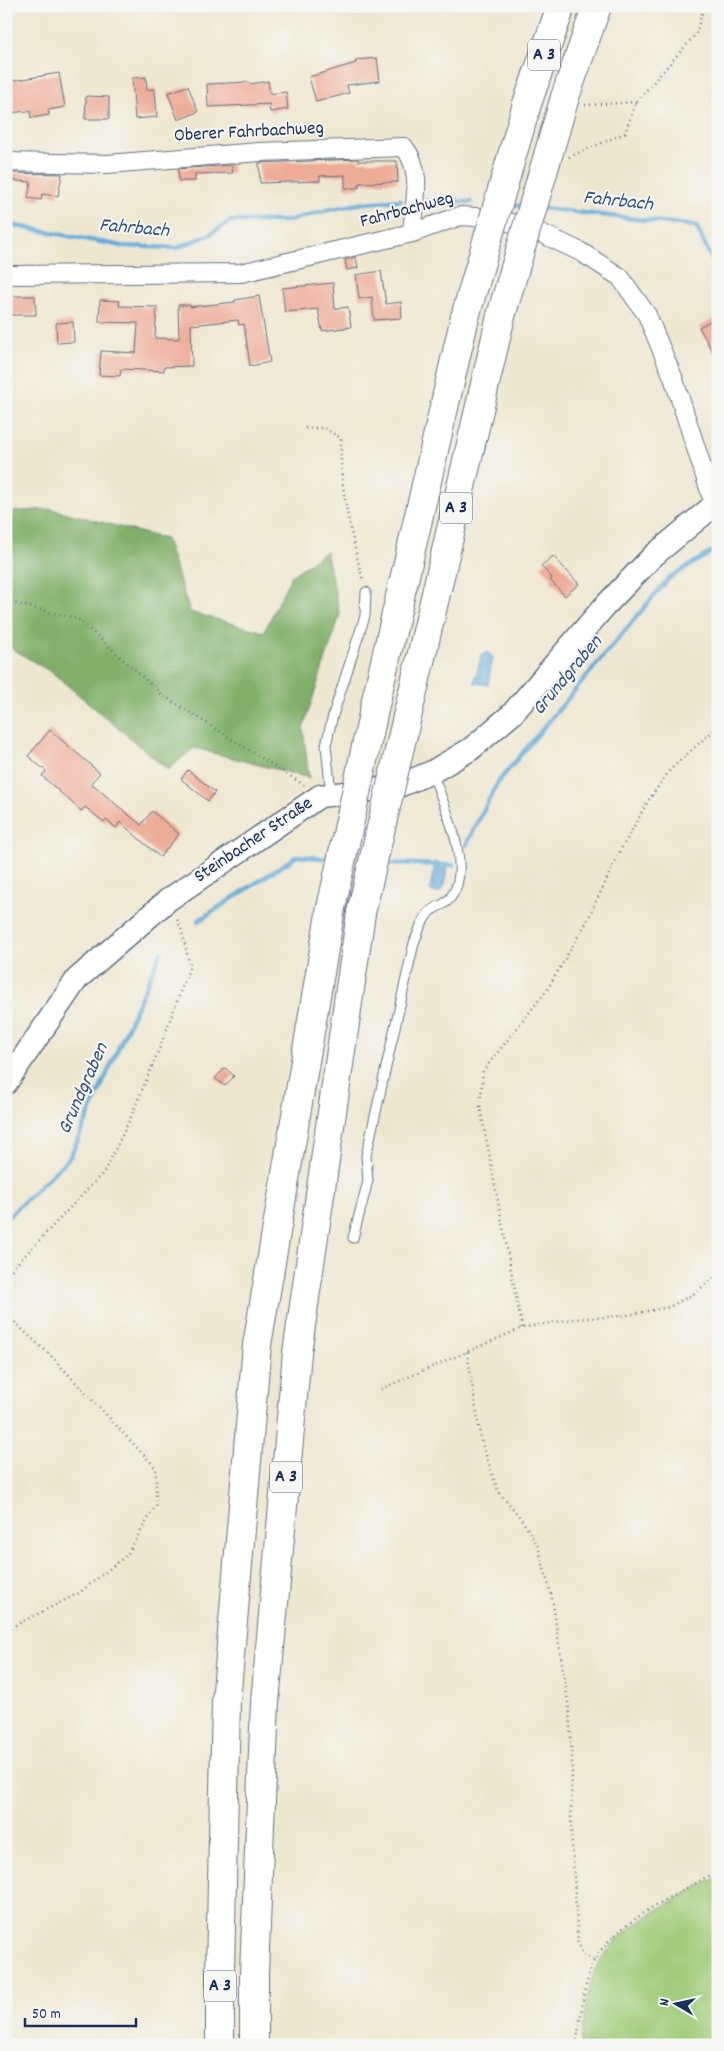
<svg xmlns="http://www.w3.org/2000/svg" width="724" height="2051" viewBox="0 0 724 2051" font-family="Dekko,sans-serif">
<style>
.green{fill:#a0cc79;stroke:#5e7e6c}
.forest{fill:#80b069;stroke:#4e7064}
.water{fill:#62acda;stroke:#3e6e9c}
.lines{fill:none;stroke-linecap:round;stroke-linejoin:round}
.stream{stroke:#62acda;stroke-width:4.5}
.building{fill:#eeab96}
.service-casing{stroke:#656f86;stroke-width:11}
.minor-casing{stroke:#656f86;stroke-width:20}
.tertiary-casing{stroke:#656f86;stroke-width:25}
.motorway-casing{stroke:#656f86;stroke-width:30}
.path{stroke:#656f86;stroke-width:2.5;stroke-dasharray:1 4;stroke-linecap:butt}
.service{stroke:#fff;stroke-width:9}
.minor{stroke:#fff;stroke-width:18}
.tertiary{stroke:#fff;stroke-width:22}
.motorway{stroke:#fff;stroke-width:28}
.motorway-bridge-casing{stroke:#656f86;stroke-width:30;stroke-linecap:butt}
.motorway-bridge{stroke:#fff;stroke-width:28}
.labels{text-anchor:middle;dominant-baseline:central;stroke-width:4;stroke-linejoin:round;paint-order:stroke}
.shield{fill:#f6f6f2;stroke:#5d6b8a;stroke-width:1}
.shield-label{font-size:18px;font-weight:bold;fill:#1b2f5e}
.street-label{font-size:19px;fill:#1b2f5e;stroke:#f6f6f2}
.water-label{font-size:20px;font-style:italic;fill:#305483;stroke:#f6f6f2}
</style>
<rect width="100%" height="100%" fill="#f6f6f2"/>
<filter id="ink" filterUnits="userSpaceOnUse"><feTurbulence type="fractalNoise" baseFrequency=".02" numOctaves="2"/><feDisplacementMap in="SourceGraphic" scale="10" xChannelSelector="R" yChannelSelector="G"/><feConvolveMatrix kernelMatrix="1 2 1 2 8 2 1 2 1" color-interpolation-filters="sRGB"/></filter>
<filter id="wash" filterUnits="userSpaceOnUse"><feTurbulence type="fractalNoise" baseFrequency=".0096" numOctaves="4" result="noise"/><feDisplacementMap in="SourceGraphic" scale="20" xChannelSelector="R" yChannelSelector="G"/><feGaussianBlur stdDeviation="1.12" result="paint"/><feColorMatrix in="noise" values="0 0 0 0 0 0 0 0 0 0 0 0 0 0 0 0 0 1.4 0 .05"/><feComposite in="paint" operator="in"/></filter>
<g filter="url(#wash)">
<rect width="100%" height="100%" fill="#eee7cf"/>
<path class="green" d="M718,1877V2045H580C583,2025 588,1987 595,1970C616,1926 677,1899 718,1877Z"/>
<path class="forest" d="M52,509L166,539L190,612L264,632L291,576L326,551L340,615L303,728L309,778L194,748L168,770L54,674L6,645V512Z"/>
<path class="water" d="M488,652L493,657L488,685L474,683L482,654Z
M435,862L448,865L444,886L439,893L432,892L430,889Z"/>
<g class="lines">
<path class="stream" d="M424,201L471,202
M506,204L523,206
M541,208L696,226L718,272
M6,226L11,225L122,246L177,248L211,234L230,221H287L328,210L363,203L401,200
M466,845L498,782L669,578L718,548
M382,863L454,865
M198,921L297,856L332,859
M6,1219L70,1157L161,952"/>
</g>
<g id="blocks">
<path class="building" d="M377,58L380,81L347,85L349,93L316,102L309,77L356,63V60Z
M59,73L65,107L48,110L49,115L31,118L30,111L6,113V82Z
M146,77L147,90L155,89L157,117L135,119L132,78Z
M268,81L270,94L286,92L288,109L270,112L269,104L208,107L207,84L249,82L250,84Z
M188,86L198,112L178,120L168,93Z
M86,96L109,97V119H85Z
M358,159V161H397L398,182L359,183V188H345V175L320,176V181L260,183L259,163Z
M232,165L233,173L195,174V181H179L178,169Z
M6,173L62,174L58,196L42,194L41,200L28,198L31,182L6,180Z
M356,257L358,268L347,270L345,260Z
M381,271L386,304L401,302L402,318L374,320L372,297L359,299L356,275Z
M333,283L335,309L348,307L351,327L322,331L318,309L285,312L282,288Z
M8,296H35L36,315H8Z
M259,296L270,362L250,366L244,324L239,325L238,320L191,325L192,366L164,367V371L121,369L120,376L99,375L101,351L136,353L138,323L99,322L100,300L120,301L119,306L157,307L155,338L179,339L178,305H190V307L235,302V300Z
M718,317V361L699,327Z
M73,322L74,342L57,343L56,323Z
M553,556L579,584L565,596L550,580L552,578L541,566Z
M50,730L100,773L91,783L118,806L141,825L152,811L179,834L160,857L120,822L116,828L106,820L104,822L85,807L81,811L42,776L46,771L28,756Z
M188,770L215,792L208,801L181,779Z
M225,1068L234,1076L225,1086L215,1078Z"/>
</g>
</g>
<g filter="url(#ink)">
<use href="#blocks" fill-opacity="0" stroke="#656f86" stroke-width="1"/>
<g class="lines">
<g class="service-casing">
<path id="service" d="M331,794L326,745L333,715L365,616L366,592
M353,1238L368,1181L366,1156L414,943C418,933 423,916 432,910C440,904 445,906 451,897C474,866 443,804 432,772"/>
</g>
<g class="minor-casing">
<path id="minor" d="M6,162L107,164L259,152L404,147C424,171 414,204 412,233
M6,275L241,273L412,233L460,216L491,218L528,227L581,252L620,277L647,315L673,377L714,504"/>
</g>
<g class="tertiary-casing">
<path id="tertiary" d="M6,1083L77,979L168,900L320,796L396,787L432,772L471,749L512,714L603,608L653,556L718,502"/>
</g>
<g class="motorway-casing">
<path id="motorway" d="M565,97L597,6
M527,104L561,6
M377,696L465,317
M411,700L501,316
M220,2045V1972L226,1702L257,1345L331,908
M254,2045V1974L265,1702L297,1353L361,913"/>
</g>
<path class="path" d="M585,105L636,102
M569,157L625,133L636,102L696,34L704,6
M305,428H324L341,438C339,487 351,533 363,581
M6,601L78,619L164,696L304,785
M6,1278L11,1270L104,1172L130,1119L160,1047L190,966L181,928L176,917
M6,1310L11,1319L52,1357L156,1468V1505L127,1555L79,1593L6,1630
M522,1328L480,1106L483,1071L547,990L586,923L618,855L648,801L670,770L718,726
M467,1352L481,1440L498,1491L520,1517L538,1546L552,1598L569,1709L572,1758L571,1827L578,1942L583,1955L595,1960
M381,1389L522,1328L573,1319L622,1316L669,1307L692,1295L718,1275
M576,2045C581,2019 583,1982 595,1959C615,1923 681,1891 718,1871"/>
<use href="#service" class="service"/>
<use href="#minor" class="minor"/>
<use href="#tertiary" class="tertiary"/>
<use href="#motorway" class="motorway"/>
<g class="motorway-bridge-casing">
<path id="motorway-bridge" d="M501,316L565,97
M465,317L527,104
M331,908L377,696
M361,913L411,700"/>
</g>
<use href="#motorway-bridge" class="motorway-bridge"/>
</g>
</g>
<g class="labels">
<g class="shield">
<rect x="528" y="39.5" width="32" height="31" rx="4"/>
<rect x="440" y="492.5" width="32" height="31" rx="4"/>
<rect x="270" y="1461.5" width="32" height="31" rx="4"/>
<rect x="204" y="1970.5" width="32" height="31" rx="4"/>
</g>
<g class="shield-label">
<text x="544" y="55">A 3</text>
<text x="456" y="508">A 3</text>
<text x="286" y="1477">A 3</text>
<text x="220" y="1986">A 3</text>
</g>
<g class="street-label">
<text transform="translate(249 133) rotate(-3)">Oberer Fahrbachweg</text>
<text transform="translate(407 211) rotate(-15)">Fahrbachweg</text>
<text transform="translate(254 841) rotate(-34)">Steinbacher Straße</text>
</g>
<g class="water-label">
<text transform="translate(618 202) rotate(6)">Fahrbach</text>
<text transform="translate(134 229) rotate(5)">Fahrbach</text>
<text transform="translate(568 676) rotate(-50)">Grundgraben</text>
<text transform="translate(84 1089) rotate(-66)">Grundgraben</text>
</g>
</g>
<rect width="724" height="2051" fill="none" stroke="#f6f6f2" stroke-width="25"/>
<g transform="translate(676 2004) rotate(279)" stroke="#f6f6f2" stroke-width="4" paint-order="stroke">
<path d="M0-4L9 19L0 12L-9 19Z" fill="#1b2f5e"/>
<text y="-8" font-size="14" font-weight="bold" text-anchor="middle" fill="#1b2f5e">N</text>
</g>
<path d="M25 2018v8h111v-8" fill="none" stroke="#1b2f5e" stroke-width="2.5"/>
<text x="32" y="2018" font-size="15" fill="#1b2f5e" stroke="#f6f6f2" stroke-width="4" paint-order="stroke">50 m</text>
</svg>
